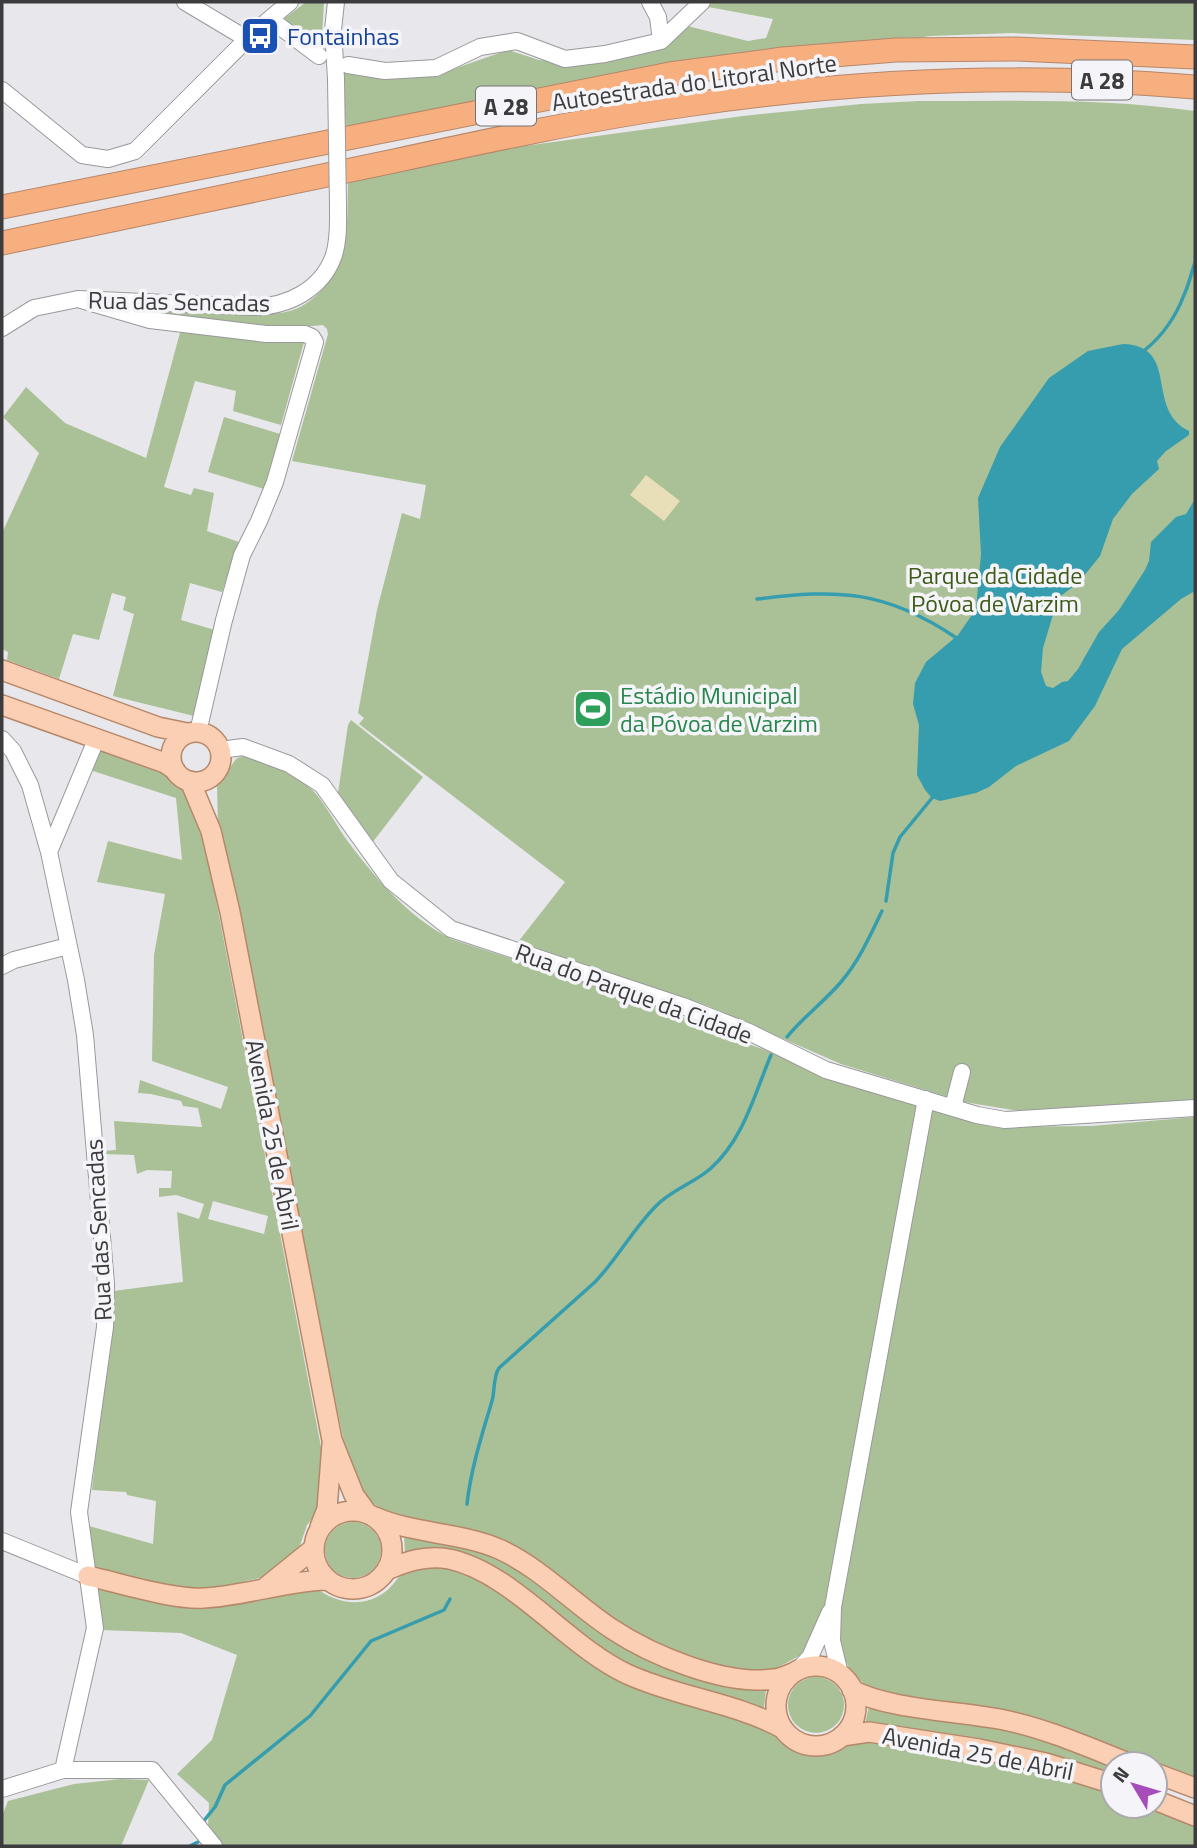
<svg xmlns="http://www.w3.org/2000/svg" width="1197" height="1848" viewBox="0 0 1197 1848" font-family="'Titillium Web',sans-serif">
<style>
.green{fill:#aac096;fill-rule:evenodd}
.sand{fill:#e8dfb9}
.water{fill:#369daf}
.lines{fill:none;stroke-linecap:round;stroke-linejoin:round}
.stream{stroke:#369daf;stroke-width:3.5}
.minor-casing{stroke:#99999c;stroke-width:18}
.major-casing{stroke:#b68769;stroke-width:22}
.highway-casing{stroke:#b68769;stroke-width:25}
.minor{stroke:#fff;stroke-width:16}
.major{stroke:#facfb3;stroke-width:19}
.highway{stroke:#f7af80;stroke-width:23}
.minor-bridge-casing{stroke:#99999c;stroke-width:18;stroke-linecap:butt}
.minor-bridge{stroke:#fff;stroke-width:16}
.labels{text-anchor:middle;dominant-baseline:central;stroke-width:7;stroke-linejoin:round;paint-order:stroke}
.shield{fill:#f5f5f9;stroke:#747476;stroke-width:2}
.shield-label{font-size:23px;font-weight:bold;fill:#3c3c3e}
.transit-label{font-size:24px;fill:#164399;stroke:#f5f5f9;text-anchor:start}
.street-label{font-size:24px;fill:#3c3c3e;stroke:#f5f5f9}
.park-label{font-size:24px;fill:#3d5a16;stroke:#f5f5f9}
.leisure-label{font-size:24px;fill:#27864d;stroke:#f5f5f9;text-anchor:start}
</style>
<rect width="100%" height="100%" fill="#e8e7eb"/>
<path class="green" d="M306,2H324L321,52L280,22Z
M710,2H1195V40L1012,33L930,36L346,126L340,70L372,77L442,73L508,50L539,60L579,63L657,51L683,25L748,41L766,38L773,19L703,6Z
M920,101C1011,101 1105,98 1195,111V1101L1025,1112L964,1102L841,1064L708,1006L518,942L565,882L359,724L364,718L358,713L377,610L402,513L420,519L426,485L292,461L328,334L327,329L323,325L270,330L132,310V307C169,310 267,323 298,308C318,299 335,277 342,256C349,233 347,206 348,181L517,147L743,116L861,104Z
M181,329L304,342L281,425L233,411L236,391L195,381L164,487L191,495L194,488L214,493L207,531L239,542L222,592L190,583L181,620L215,630L194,716L113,696L134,614L123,610L126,597L112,593L99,640L73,634L59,679L7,660L8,652L2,649V533L39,453L3,417L26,387L65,423L146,458Z
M224,417L280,434L264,489L208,472Z
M351,720L423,777L372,843L338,793L348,725Z
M100,746L165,772L173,782L185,790L199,811L325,1468L319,1510L307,1525L298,1551L263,1577L202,1592L93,1570L89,1526L153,1544L156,1501L127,1495L126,1492L92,1490L113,1291L183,1282L177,1212L199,1219L204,1204L176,1195L159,1197V1188H171L172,1171L147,1170L137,1174L134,1155L103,1154L102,1151L116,1150L114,1121L202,1127L198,1108L183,1106L181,1101L151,1094L138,1093L140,1080L221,1109L228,1087L152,1061L154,955L165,894L97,882L108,841L182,860L176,798L90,770ZM213,1201L268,1216L264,1234L208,1219Z
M244,756C266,763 291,771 308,786C324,800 334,822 346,839C375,878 407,916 451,939L668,1010L751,1045L920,1105L823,1614L810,1645L801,1655L771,1671L761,1673L723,1668L650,1645L527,1557L393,1516L360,1495L350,1472L218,829L217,784L237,758Z
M930,1108L964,1115L992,1127L1092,1126L1195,1117V1781L1155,1764H1149L1058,1728L879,1692C847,1679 835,1648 839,1615Z
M325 1550a28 28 0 1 1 56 0a28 28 0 1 1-56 0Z
M404,1536L471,1548L521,1569L609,1636L743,1687L766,1689L764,1708L653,1678L628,1667L495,1570L424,1549L405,1553Z
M436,1567L466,1572L488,1582L594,1663L774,1734C805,1774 836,1743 875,1740L1045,1770L1113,1791V1806H1154L1195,1822V1846H224L208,1828L209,1803L177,1774L212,1740L237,1655L181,1633L102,1630L95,1583L206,1609L315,1587C334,1603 363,1609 385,1592C394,1586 398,1574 409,1570C417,1567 427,1568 436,1567Z
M788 1705a28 28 0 1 1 56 0a28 28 0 1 1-56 0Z
M869,1706L1005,1727L1113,1764V1777L982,1741L876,1723L865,1724Z
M121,1779L149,1780L121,1846H2V1816L8,1801L74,1784Z"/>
<path class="sand" d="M646,475L680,501L664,521L630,495Z"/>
<path class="water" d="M1123,344C1181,346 1144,409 1189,431V435L1166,451L1157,461L1159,469L1132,494L1113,519L1100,556L1092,566L1078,583L1058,598L1043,648L1041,672L1046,686L1053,688L1062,682L1068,681L1078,669L1099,632L1119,610L1145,570L1149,561L1151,542L1176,517L1186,514L1195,499V591L1181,599L1122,649L1095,706L1069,741L1016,766L989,787L976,793L940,801L932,798L925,790L917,775L919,725L913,704L915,683L926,662L958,635L976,609L981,554L978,498L1000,447L1049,378L1088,351Z"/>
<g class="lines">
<path class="stream" d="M1145,350C1162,336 1176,316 1184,295C1189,285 1191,273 1195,263
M757,599C838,589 885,590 955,637
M886,901L893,853L900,837L932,798
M787,1037C803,1017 824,1002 841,982C859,961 870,936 882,911
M467,1504C471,1468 482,1435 492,1401C495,1390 493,1377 499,1368L595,1282C618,1258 633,1229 656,1206C671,1190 694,1183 710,1169C744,1139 754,1095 771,1055
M202,1823L215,1807L225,1785L310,1716L371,1641L444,1610L450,1599
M190,1846L198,1842"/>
<g class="minor-casing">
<path id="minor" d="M185,2L247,39
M650,2L658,17L661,41
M270,19L319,56
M348,65L385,71L436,68L480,47L517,41L565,59L605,54L661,41L702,2
M336,79L333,30L336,2
M2,90L82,155L108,159L135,151L253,33L290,2
M78,299L150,320L266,334H305L312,337L315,342L275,482L259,521L242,555L224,620L198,732
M2,328L34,308L78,299L252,307C287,307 322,290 334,255C339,239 338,222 338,206
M2,739L13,751L30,785L49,852L76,980L85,1035L106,1284L105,1327L79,1512L95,1628L63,1770
M220,750L243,747L289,764L322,785L391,881L451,929L683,1006L749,1032L826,1070L977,1115L1005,1120L1195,1108
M49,852L96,740
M2,966L14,960L68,946
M953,1107L962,1072
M2,1541L88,1576
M799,1669L810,1657L830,1612
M840,1674L832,1641L833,1607L926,1099
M2,1789L63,1770H152L214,1846"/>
</g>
<g class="major-casing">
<path id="major" d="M2,670L158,727L187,733
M2,705L165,763L175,770
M171 757a25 25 0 1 1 50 0a25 25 0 1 1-50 0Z
M190,781L211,831L230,912L332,1440L354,1495L367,1513
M314 1550a39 39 0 1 1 78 0a39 39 0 1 1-78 0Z
M375,1517C414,1534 459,1532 499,1549C541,1568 574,1604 612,1629C651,1655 725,1686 773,1679C779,1679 787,1675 793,1673
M320,1527L327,1509L332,1444
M387,1570C407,1561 427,1555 449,1559C512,1572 567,1646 627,1674C677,1697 733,1702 782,1728
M88,1576C120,1583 173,1600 204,1598C245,1596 285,1581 326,1580
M266,1587L313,1549
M776 1706a40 40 0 1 1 80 0a40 40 0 1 1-80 0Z
M852,1690C890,1710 960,1711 1004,1720C1048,1729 1090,1748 1131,1764
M842,1736L869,1732L979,1749L1046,1763L1113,1784
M1155,1773L1195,1788
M1155,1800L1195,1816"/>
</g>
<g class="highway-casing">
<path id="highway" d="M2,207L670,74L783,59L896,50L1016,49L1195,57
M2,243C133,216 263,188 394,161C491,140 588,119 686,105C855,80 1026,73 1195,87"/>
</g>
<use href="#minor" class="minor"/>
<use href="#major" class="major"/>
<use href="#highway" class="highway"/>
<g class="minor-bridge-casing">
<path id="minor-bridge" d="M336,79L338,206"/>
</g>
<use href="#minor-bridge" class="minor-bridge"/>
</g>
<defs>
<g id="bus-square" transform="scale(2.0125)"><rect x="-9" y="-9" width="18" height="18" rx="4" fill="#1a4fb4" stroke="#f5f5f9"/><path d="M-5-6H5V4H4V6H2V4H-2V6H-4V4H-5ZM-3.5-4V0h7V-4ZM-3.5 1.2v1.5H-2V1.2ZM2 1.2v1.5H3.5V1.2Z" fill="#fff"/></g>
<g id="stadium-square" transform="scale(2.0125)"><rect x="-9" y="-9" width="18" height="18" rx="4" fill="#2e9e5b" stroke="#f5f5f9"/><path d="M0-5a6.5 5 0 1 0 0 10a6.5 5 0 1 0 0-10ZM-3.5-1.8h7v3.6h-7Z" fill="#fff"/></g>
</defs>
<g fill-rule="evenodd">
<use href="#bus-square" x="260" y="36"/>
<use href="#stadium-square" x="593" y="709"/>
</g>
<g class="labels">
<g class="shield">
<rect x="1072" y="60.5" width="60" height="39" rx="5"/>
<rect x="476" y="86.5" width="60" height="39" rx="5"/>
</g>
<g class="shield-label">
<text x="1102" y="80">A 28</text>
<text x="506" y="106">A 28</text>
</g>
<g class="transit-label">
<text x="287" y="36">Fontainhas</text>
</g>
<g class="street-label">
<text transform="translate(694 82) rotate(-8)">Autoestrada do Litoral Norte</text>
<text transform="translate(179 301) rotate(1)">Rua das Sencadas</text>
<text transform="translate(634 993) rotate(20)">Rua do Parque da Cidade</text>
<text transform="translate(273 1135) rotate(79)">Avenida 25 de Abril</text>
<text transform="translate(98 1230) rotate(-93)">Rua das Sencadas</text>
<text transform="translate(978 1753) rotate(11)">Avenida 25 de Abril</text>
</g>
<g class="park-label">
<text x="995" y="575">Parque da Cidade<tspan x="995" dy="28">Póvoa de Varzim</tspan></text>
</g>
<g class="leisure-label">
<text x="620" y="695">Estádio Municipal<tspan x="620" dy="28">da Póvoa de Varzim</tspan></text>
</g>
</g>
<rect width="1197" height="1848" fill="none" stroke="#3c3c3e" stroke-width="7"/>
<g transform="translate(1134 1785) rotate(308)"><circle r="33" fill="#f5f5f9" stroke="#ababae" stroke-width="2"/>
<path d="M0-5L12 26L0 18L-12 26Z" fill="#a74db9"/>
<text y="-10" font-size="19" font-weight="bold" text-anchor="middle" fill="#3c3c3e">N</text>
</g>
</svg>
